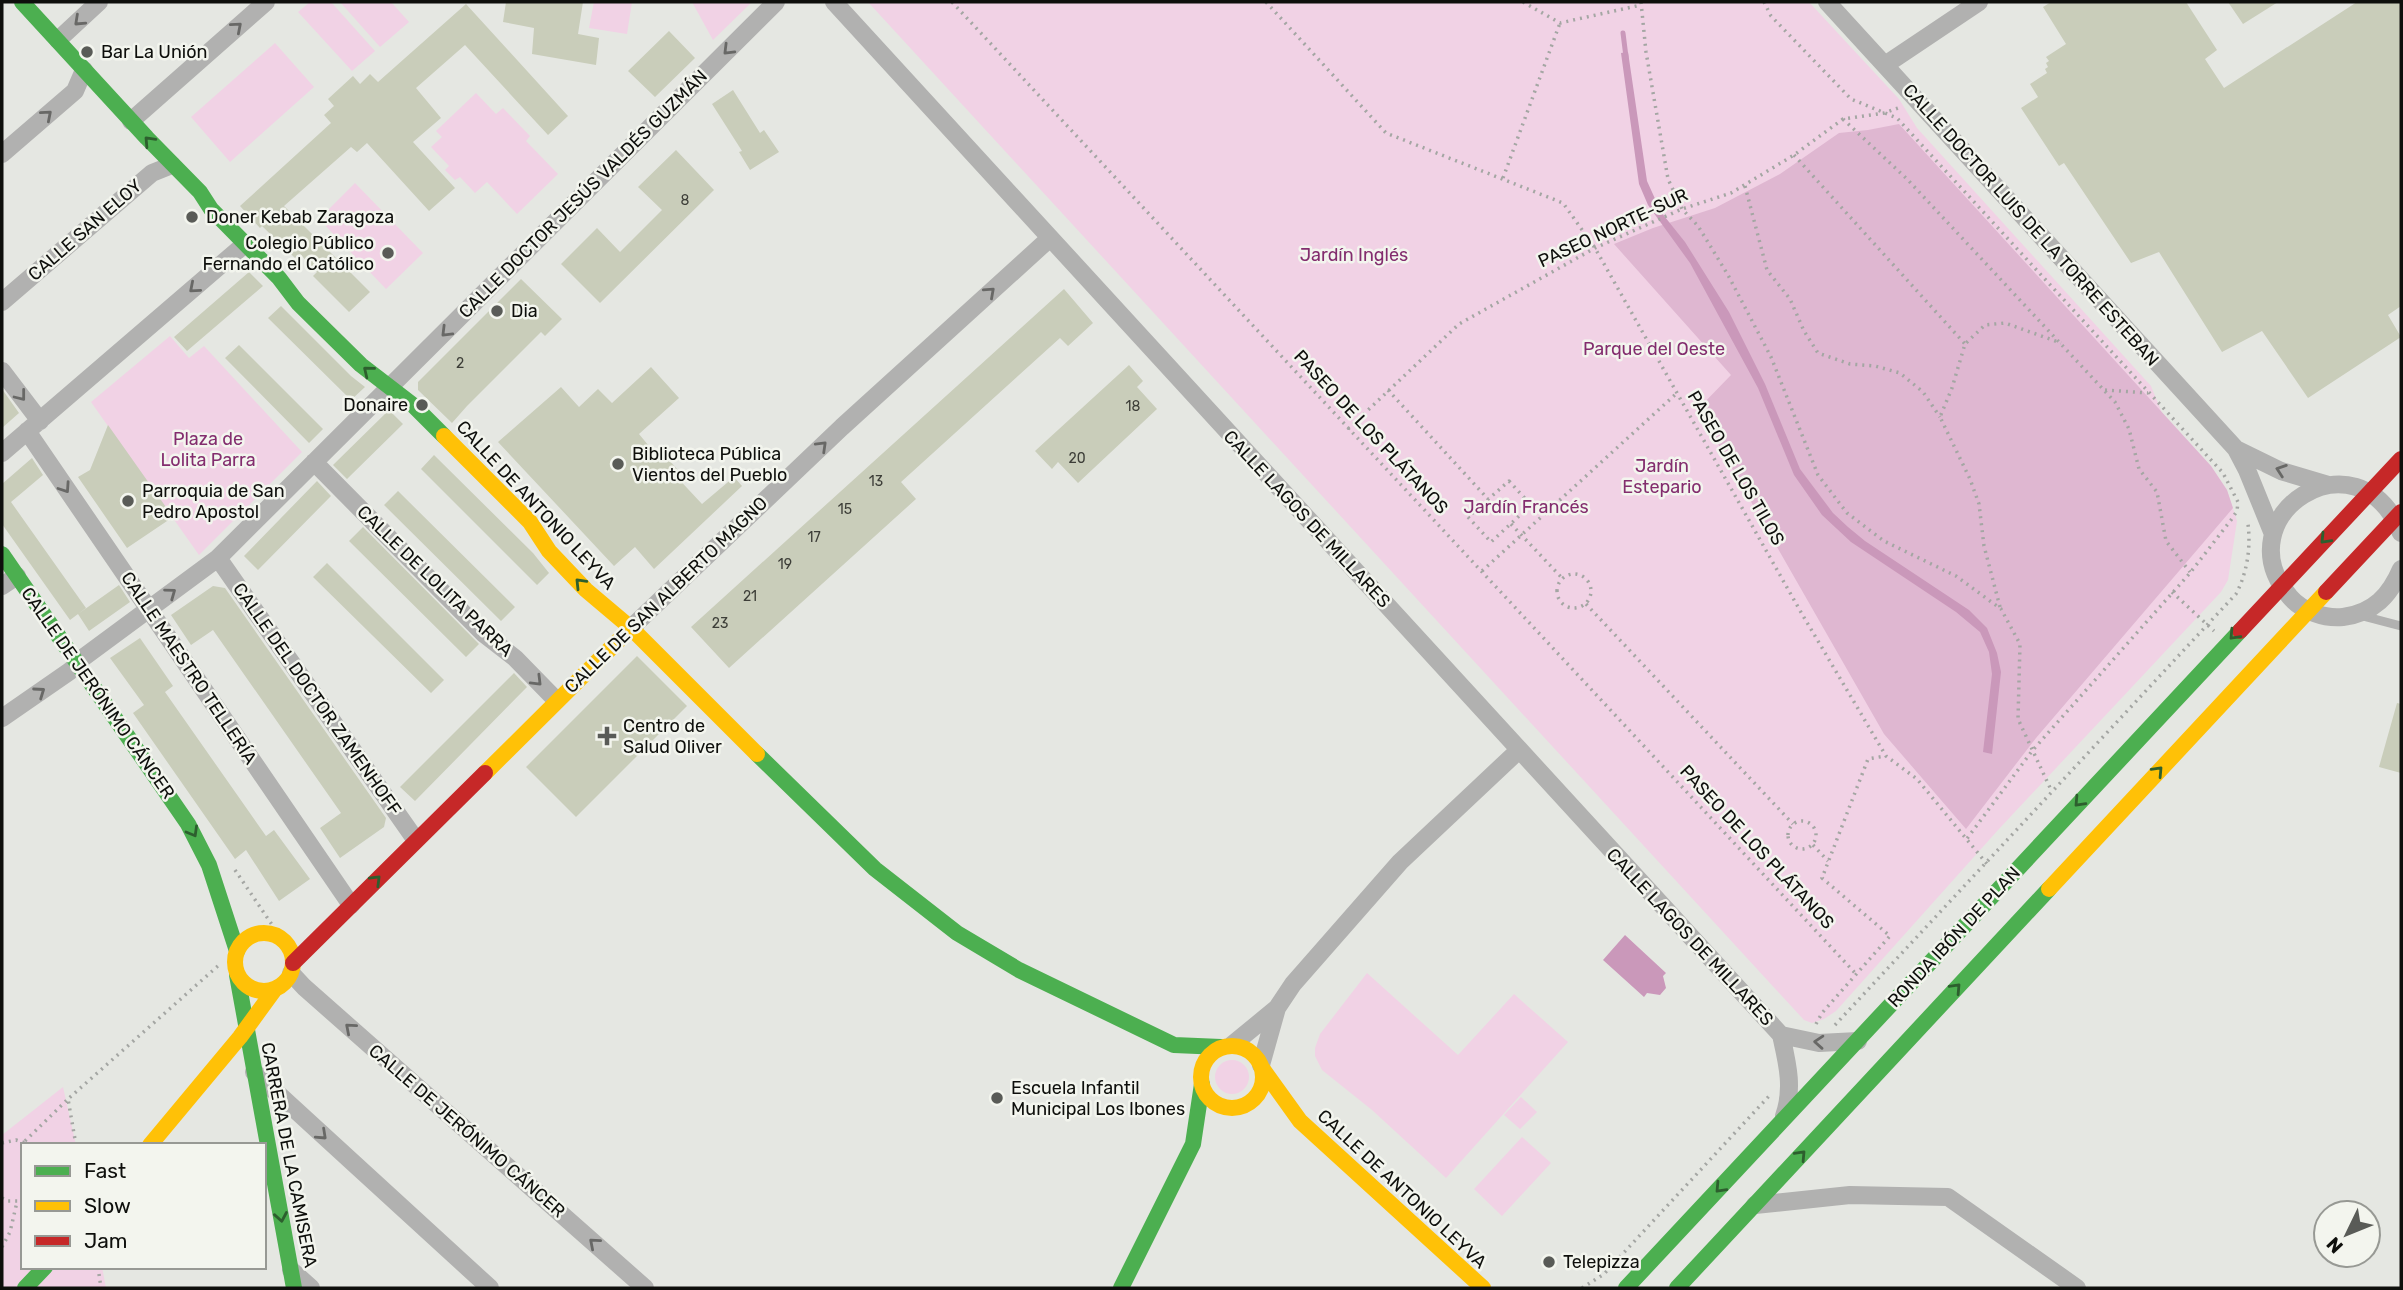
<svg xmlns="http://www.w3.org/2000/svg" width="2403" height="1290" viewBox="0 0 2403 1290" font-family="Rubik,sans-serif">
<style>
.green{fill:#f1d2e5}
.forest{fill:#dfb7d1}
.water{fill:#ca98ba}
.lines{fill:none;stroke-linecap:round;stroke-linejoin:round}
.stream{stroke:#ca98ba;stroke-width:5}
.building{fill:#c9cdba}
.path{stroke:#a4a6a3;stroke-width:3.5;stroke-dasharray:2 5;stroke-linecap:butt}
.lane{stroke:#b1b1b0;stroke-width:9}
.street{stroke:#b1b1b0;stroke-width:18}
.fast{stroke:#4caf50;stroke-width:16}
.slow{stroke:#ffc107;stroke-width:16}
.jam{stroke:#c62828;stroke-width:16}
.oneway{stroke:#686866}
.oneway2{stroke:#2d5f2e}
.poi-dot{fill:#595b57;stroke:#f3f5ee;stroke-width:2.5}
.labels{text-anchor:middle;dominant-baseline:central;stroke-width:5;stroke-linejoin:round;paint-order:stroke}
.number-label{font-size:14px;fill:#3d3e38}
.poi-label{font-size:18px;fill:#0e0f0c;stroke:#f3f5ee;text-anchor:start}
.street-label{font-size:18px;fill:#0e0f0c;stroke:#f3f5ee}
.park-label{font-size:18px;fill:#832d6e;stroke:#f3f5ee}
</style>
<rect width="100%" height="100%" fill="#e5e7e2"/>
<path class="green" d="M310,2H331L375,51L352,71L298,12Z
M340,2H391L409,22L380,47Z
M594,2H632L627,34L589,28Z
M692,2H752L713,40Z
M868,2H1809L1899,99L1917,128L2151,386L2162,413L2211,466L2227,490L2237,521L2228,580L2221,592L1998,830L1836,1011L1824,1019L1812,1023L1804,1020Z
M275,43L314,87L230,162L191,117Z
M476,93L496,114L503,108L530,136L526,141L558,174L517,214L487,182L475,193L460,177L455,180L445,170L449,166L431,147L442,137L436,131Z
M355,183L423,253L386,289L319,219Z
M170,336L189,358L204,346L302,452L199,555L91,402Z
M1367,973L1458,1055L1514,994L1568,1042L1446,1178L1372,1110L1322,1070L1315,1056V1048L1320,1034Z
M1215 1077a17 17 0 1 1 34 0a17 17 0 1 1-34 0Z
M63,1087L76,1145H23V1267H102L106,1288H2V1135Z
M1521,1097L1537,1112L1520,1129L1504,1115Z
M1522,1137L1551,1163L1502,1216L1474,1189Z"/>
<path class="forest" d="M1899,124L2211,466L2227,490L2233,508L2036,738L1966,829L1884,734L1698,409L1731,375L1614,244L1653,228L1715,208L1780,174L1839,133L1868,130Z"/>
<path class="water" d="M1628,52L1647,181L1661,212L1685,242L1729,312L1765,384L1800,469L1833,513L1848,527L1865,541L1969,610L1987,628L1997,653L2001,672L1992,754L1983,752L1992,674L1989,652L1980,632L1956,612L1851,542L1822,515L1794,475L1758,388L1690,263L1648,205L1639,184L1621,53Z
M1625,935L1666,973L1663,976L1666,988L1660,995L1647,993L1644,997L1603,960Z"/>
<g class="lines">
<path class="stream" d="M1623,33L1626,57"/>
</g>
<path class="building" d="M506,2H583L578,34L599,38L596,65L532,54L534,28L503,22Z
M2051,2H2186L2217,50L2205,59L2224,88L2357,2H2401V306L2388,315L2401,337L2308,398L2262,331L2222,352L2159,252L2131,263L2064,163L2059,166L2021,108L2038,97L2030,84L2047,73L2045,69L2048,67L2046,63L2049,61L2046,57L2066,44L2043,7Z
M2228,2H2278L2243,24Z
M466,4L568,116L548,135L465,45L416,88L441,118L413,142L455,188L429,211L367,143L357,152L351,147L284,206L370,292L349,312L313,276L317,272L300,254L295,258L262,226L260,228L240,206L331,123L324,115L334,106L328,99L353,76L360,84L370,74L378,82Z
M669,31L695,58L655,97L628,71Z
M733,90L760,133L764,130L779,152L750,170L739,152L742,151L712,104Z
M676,150L714,190L600,303L561,264L597,228L620,252L662,210L638,187Z
M249,272L263,286L187,351L174,337Z
M521,279L562,319L545,336L541,332L467,406L452,423L418,390V382Z
M1064,289L1093,323L1068,346L1060,338L901,482L916,499L729,668L691,627Z
M281,306L351,376L365,387L351,400L268,318Z
M239,345L323,429L309,443L225,358Z
M1129,365L1143,381L1137,387L1157,409L1078,483L1058,462L1052,469L1035,451Z
M651,367L679,398L639,434L663,463L668,459L678,470L674,474L702,504L734,477L742,486L654,569L635,547L614,566L498,442L561,387L579,407L598,389L612,403Z
M2,389L19,413L2,428Z
M389,410L403,424L347,479L333,465Z
M108,425L173,517L127,548L78,477L90,470Z
M434,455L533,553L549,573L537,585L421,469Z
M32,458L43,475L11,502L86,608L70,620L2,524V484Z
M317,481L331,496L258,570L244,556Z
M398,491L515,607L501,621L384,505Z
M363,527L479,644L466,657L349,541Z
M327,563L444,680L431,693L313,577Z
M119,585L130,602L89,631L78,614Z
M213,586L225,588L386,818L384,827L340,858L320,828L341,813L213,630L191,645L171,615Z
M140,638L173,686L165,692L266,836L274,830L310,879L279,901L246,850L235,859L133,713L144,705L110,658Z
M637,656L687,706L576,817L526,767Z
M514,673L527,687L415,801L400,787Z
M2397,703L2401,704V773L2379,767Z"/>
<g class="lines">
<path class="path" d="M952,2L1856,974
M1266,2L1386,133L1563,203L1595,248L1802,614L1886,756L1917,779L1987,864
M1523,2L1560,23L1641,5
M1641,2L1646,52L1668,179L1682,209L1698,226L1728,275L1771,357L1818,475L1847,513L1884,541L1956,576L2001,609L2020,644L2018,719L2052,792
M1764,2L1771,16L1851,99L1897,118L2223,473L2238,502L2237,511L2231,520L2190,573L2032,751L1966,840
M1843,119L1907,179L2115,402L2129,429L2139,469L2157,492L2166,541L2190,572
M1794,155L1965,344
M1503,178L1560,23
M1745,186L1767,270L1790,299L1804,331L1818,353L1850,364L1875,366L1900,373L1923,392L1940,417
M1388,390L1488,499
M2105,390L2148,393
M1348,429L1459,324L1595,248L1682,209L1731,193L1794,155L1843,119L1884,113L1901,107
M1509,481L1531,505L1491,542L1468,517Z
M1511,524L1562,578
M1482,571L1677,393
M1557 591a17 17 0 1 1 34 0a17 17 0 1 1-34 0Z
M2172,592L2214,631
M1586,604L1793,824
M2000,607L1984,546L1979,504L1970,479L1940,417L1952,388L1965,344L1985,325L2005,323L2061,343
M1788 835a14 14 0 1 1 28 0a14 14 0 1 1-28 0Z
M1813,845L1828,861
M235,870L283,941
M1816,1024L1822,1013L1890,936L1822,878L1868,759L1885,756
M1835,1025L2236,594C2247,573 2251,548 2248,524
M25,1141L68,1099
M2,1143L16,1140L32,1145
M76,1145L68,1099L219,965
M2,1198L7,1201H23
M2,1247L10,1232L17,1202
M98,1267L101,1288
M1582,1288L1604,1274L1770,1095"/>
<path class="lane" d="M2359,615L2401,626"/>
<path class="street" d="M834,2L1781,1035C1787,1062 1794,1088 1784,1116
M1827,2L2236,449L2247,470L2273,534
M58,40L99,2
M1885,65L1979,2
M131,121L266,2
M2,154L75,91L84,70
M2,302L152,173L172,165
M2,371L40,421
M27,431L351,905
M2236,449L2281,471L2328,485
M2,453L245,244
M314,462L484,634L515,658L556,700
M2401,533C2358,427 2221,516 2290,597C2302,611 2325,619 2343,617C2374,613 2390,595 2401,569
M218,558L415,839
M2,586L17,576
M631,628L842,427L1049,239
M2,718L70,671L84,657L218,558L776,2
M291,973L304,987L645,1288
M1781,1035L1819,1043L1858,1041
M1232,1045L1277,1008L1293,984L1400,862L1519,750
M1261,1065L1277,1008
M254,1072L490,1288
M1755,1205L1850,1195L1948,1197L2077,1288
M291,1270L311,1288"/>
<path class="fast" d="M22,2L147,138L200,192L211,209L279,278L298,303L361,365L413,405L444,436
M2,554L188,824L209,865L237,951
M757,754L875,869L957,933L1019,970L1174,1045L1221,1047
M237,975L294,1288
M25,1288L45,1267
M1121,1288L1193,1144L1202,1084
M1626,1288L2240,631
M1677,1288L2049,889"/>
<path class="slow" d="M444,436L530,522L549,551L586,590L631,628L757,754
M485,773L631,628
M2049,889L2326,592
M235 962a29 29 0 1 1 58 0a29 29 0 1 1-58 0Z
M1201 1077a31 31 0 1 1 62 0a31 31 0 1 1-62 0Z
M1262,1068L1300,1121L1483,1288
M150,1145L240,1037L275,989"/>
<path class="jam" d="M2326,592L2401,512
M2240,631L2401,459
M293,963L485,773"/>
</g>
<defs><path id="oneway-chevron" d="M-2-3.5L2.5 0L-2 3.5" fill="none" stroke-width="1.6" stroke-linecap="round" stroke-linejoin="round" transform="scale(1.75)"/></defs>
<g class="oneway">
<use href="#oneway-chevron" transform="translate(79 21) rotate(137)"/>
<use href="#oneway-chevron" transform="translate(237 27) rotate(-41)"/>
<use href="#oneway-chevron" transform="translate(728 50) rotate(135)"/>
<use href="#oneway-chevron" transform="translate(47 115) rotate(-41)"/>
<use href="#oneway-chevron" transform="translate(194 288) rotate(139)"/>
<use href="#oneway-chevron" transform="translate(990 292) rotate(-42)"/>
<use href="#oneway-chevron" transform="translate(446 332) rotate(135)"/>
<use href="#oneway-chevron" transform="translate(21 396) rotate(52)"/>
<use href="#oneway-chevron" transform="translate(822 446) rotate(-44)"/>
<use href="#oneway-chevron" transform="translate(2281 470) rotate(-161)"/>
<use href="#oneway-chevron" transform="translate(65 488) rotate(56)"/>
<use href="#oneway-chevron" transform="translate(171 593) rotate(-36)"/>
<use href="#oneway-chevron" transform="translate(537 681) rotate(45)"/>
<use href="#oneway-chevron" transform="translate(40 692) rotate(-35)"/>
<use href="#oneway-chevron" transform="translate(350 1028) rotate(-139)"/>
<use href="#oneway-chevron" transform="translate(1819 1042) rotate(-176)"/>
<use href="#oneway-chevron" transform="translate(322 1135) rotate(43)"/>
<use href="#oneway-chevron" transform="translate(594 1243) rotate(-139)"/>
</g>
<g class="oneway2">
<use href="#oneway-chevron" transform="translate(149 141) rotate(-133)"/>
<use href="#oneway-chevron" transform="translate(368 371) rotate(-141)"/>
<use href="#oneway-chevron" transform="translate(2325 539) rotate(134)"/>
<use href="#oneway-chevron" transform="translate(580 583) rotate(-134)"/>
<use href="#oneway-chevron" transform="translate(2234 635) rotate(133)"/>
<use href="#oneway-chevron" transform="translate(2158 771) rotate(-47)"/>
<use href="#oneway-chevron" transform="translate(2079 802) rotate(133)"/>
<use href="#oneway-chevron" transform="translate(193 832) rotate(60)"/>
<use href="#oneway-chevron" transform="translate(376 880) rotate(-45)"/>
<use href="#oneway-chevron" transform="translate(1956 988) rotate(-47)"/>
<use href="#oneway-chevron" transform="translate(1801 1155) rotate(-47)"/>
<use href="#oneway-chevron" transform="translate(1720 1188) rotate(133)"/>
<use href="#oneway-chevron" transform="translate(281 1217) rotate(80)"/>
</g>
<g class="poi-dot">
<circle cx="87" cy="52" r="7"/>
<circle cx="192" cy="217" r="7"/>
<circle cx="388" cy="253" r="7"/>
<circle cx="497" cy="311" r="7"/>
<circle cx="422" cy="405" r="7"/>
<circle cx="618" cy="464" r="7"/>
<circle cx="128" cy="501" r="7"/>
<path d="M603.5 725.5h7v7h7v7h-7v7h-7v-7h-7v-7h7z"/>
<circle cx="997" cy="1098" r="7"/>
<circle cx="1549" cy="1262" r="7"/>
</g>
<g class="labels">
<g class="number-label">
<text x="685" y="200">8</text>
<text x="460" y="363">2</text>
<text x="1133" y="406">18</text>
<text x="1077" y="458">20</text>
<text x="876" y="481">13</text>
<text x="845" y="509">15</text>
<text x="814" y="537">17</text>
<text x="785" y="564">19</text>
<text x="750" y="596">21</text>
<text x="720" y="623">23</text>
</g>
<g class="poi-label">
<text x="101" y="52">Bar La Unión</text>
<text x="206" y="217">Doner Kebab Zaragoza</text>
<text x="374" y="243" text-anchor="end">Colegio Público<tspan x="374" dy="21">Fernando el Católico</tspan></text>
<text x="511" y="311">Dia</text>
<text x="408" y="405" text-anchor="end">Donaire</text>
<text x="632" y="454">Biblioteca Pública<tspan x="632" dy="21">Vientos del Pueblo</tspan></text>
<text x="142" y="491">Parroquia de San<tspan x="142" dy="21">Pedro Apostol</tspan></text>
<text x="623" y="726">Centro de<tspan x="623" dy="21">Salud Oliver</tspan></text>
<text x="1011" y="1088">Escuela Infantil<tspan x="1011" dy="21">Municipal Los Ibones</tspan></text>
<text x="1563" y="1262">Telepizza</text>
</g>
<g class="street-label">
<text transform="translate(583 194) rotate(-45)">CALLE DOCTOR JESÚS VALDÉS GUZMÁN</text>
<text transform="translate(2031 225) rotate(48)">CALLE DOCTOR LUIS DE LA TORRE ESTEBAN</text>
<text transform="translate(1613 228) rotate(-25)">PASEO NORTE-SUR</text>
<text transform="translate(85 230) rotate(-41)">CALLE SAN ELOY</text>
<text transform="translate(1371 432) rotate(47)">PASEO DE LOS PLÁTANOS</text>
<text transform="translate(1736 468) rotate(60)">PASEO DE LOS TILOS</text>
<text transform="translate(536 505) rotate(47)">CALLE DE ANTONIO LEYVA</text>
<text transform="translate(1307 519) rotate(47)">CALLE LAGOS DE MILLARES</text>
<text transform="translate(435 581) rotate(44)">CALLE DE LOLITA PARRA</text>
<text transform="translate(666 595) rotate(-44)">CALLE DE SAN ALBERTO MAGNO</text>
<text transform="translate(189 668) rotate(56)">CALLE MAESTRO TELLERÍA</text>
<text transform="translate(98 693) rotate(55)">CALLE DE JERÓNIMO CÁNCER</text>
<text transform="translate(317 699) rotate(55)">CALLE DEL DOCTOR ZAMENHOFF</text>
<text transform="translate(1757 847) rotate(47)">PASEO DE LOS PLÁTANOS</text>
<text transform="translate(1690 937) rotate(47)">CALLE LAGOS DE MILLARES</text>
<text transform="translate(1954 937) rotate(-47)">RONDA IBÓN DE PLAN</text>
<text transform="translate(467 1131) rotate(41)">CALLE DE JERÓNIMO CÁNCER</text>
<text transform="translate(289 1155) rotate(79)">CARRERA DE LA CAMISERA</text>
<text transform="translate(1402 1189) rotate(43)">CALLE DE ANTONIO LEYVA</text>
</g>
<g class="park-label">
<text x="1354" y="255">Jardín Inglés</text>
<text x="1654" y="349">Parque del Oeste</text>
<text x="208" y="439">Plaza de<tspan x="208" dy="21">Lolita Parra</tspan></text>
<text x="1662" y="466">Jardín<tspan x="1662" dy="21">Estepario</tspan></text>
<text x="1526" y="507">Jardín Francés</text>
</g>
</g>
<rect width="2403" height="1290" fill="none" stroke="#0e0f0c" stroke-width="7"/>
<rect x="21" y="1143" width="245" height="126" fill="#f3f5ee" stroke="#979994" stroke-width="2"/>
<rect x="35" y="1166" width="35" height="10" fill="#4caf50" stroke="#979994" stroke-width="2"/>
<text x="84" y="1178" font-size="21" fill="#0e0f0c">Fast</text>
<rect x="35" y="1201" width="35" height="10" fill="#ffc107" stroke="#979994" stroke-width="2"/>
<text x="84" y="1213" font-size="21" fill="#0e0f0c">Slow</text>
<rect x="35" y="1236" width="35" height="10" fill="#c62828" stroke="#979994" stroke-width="2"/>
<text x="84" y="1248" font-size="21" fill="#0e0f0c">Jam</text>
<g transform="translate(2347 1234) rotate(227)"><circle r="33" fill="#f3f5ee" stroke="#979994" stroke-width="2"/>
<path d="M0-5L12 26L0 18L-12 26Z" fill="#595b57"/>
<text y="-10" font-size="19" font-weight="bold" text-anchor="middle" fill="#0e0f0c">N</text>
</g>
</svg>
